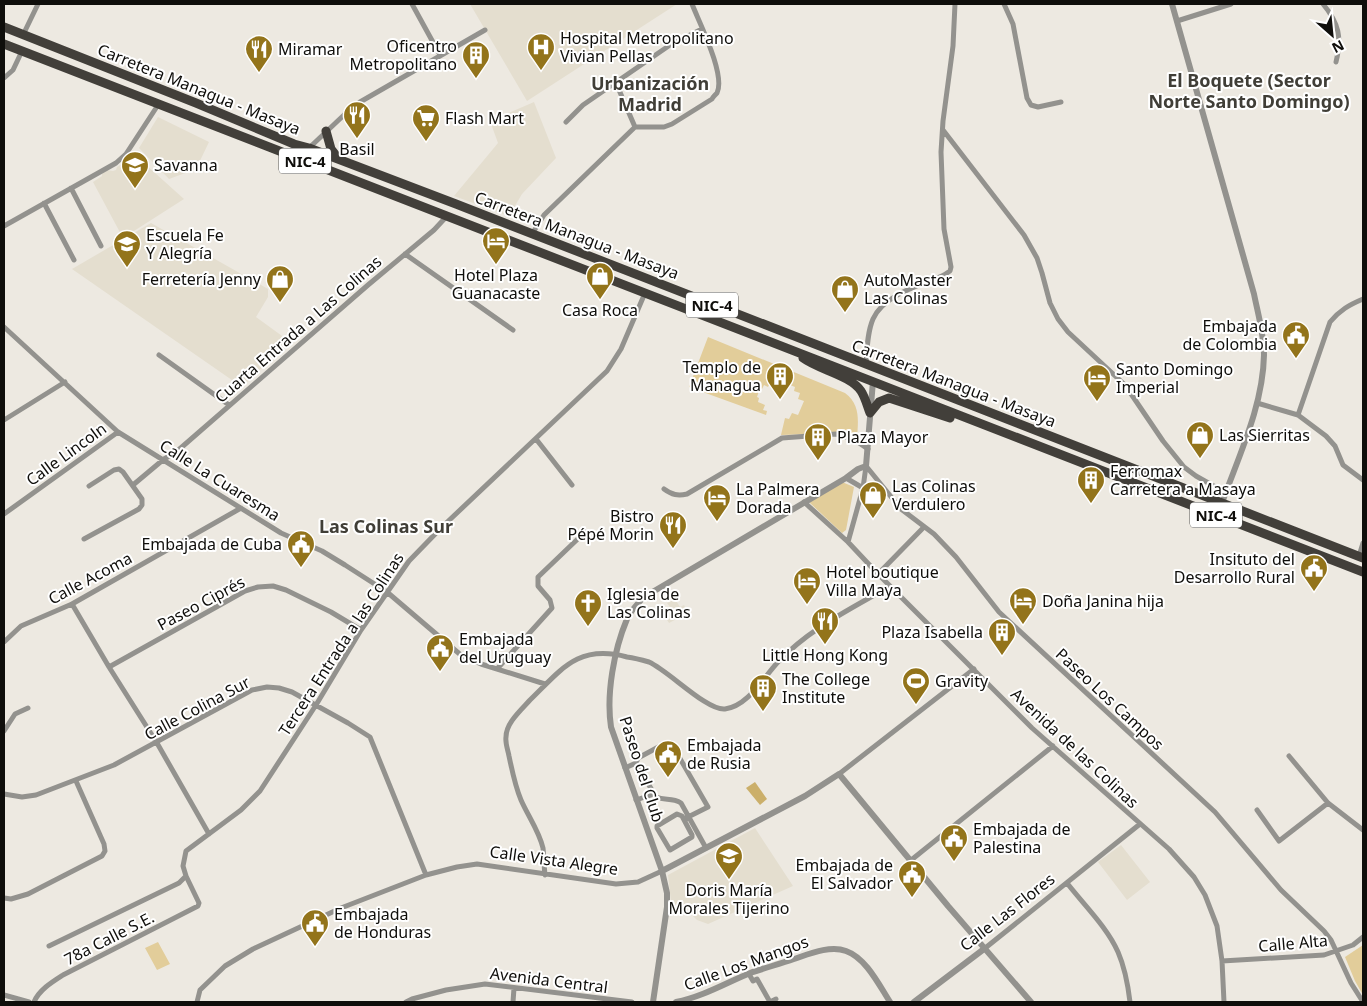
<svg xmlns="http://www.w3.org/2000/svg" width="1367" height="1006" viewBox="0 0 1367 1006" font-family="'Noto Sans',sans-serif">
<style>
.built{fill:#e4decf}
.green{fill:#e2cd9a}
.water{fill:#cbaf6a}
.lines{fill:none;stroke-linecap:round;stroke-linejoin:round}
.minor{stroke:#93928e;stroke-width:5}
.tertiary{stroke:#93928e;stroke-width:6}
.trunk{stroke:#423f3a;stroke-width:9}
.labels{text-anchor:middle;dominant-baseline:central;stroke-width:4;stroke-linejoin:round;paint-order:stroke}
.shield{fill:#fff;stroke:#575654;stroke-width:1}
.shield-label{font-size:15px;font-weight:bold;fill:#0f0e0b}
.poi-label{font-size:16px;fill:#0f0e0b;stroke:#fff;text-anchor:start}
.street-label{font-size:16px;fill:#0f0e0b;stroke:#fff}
.neighbourhood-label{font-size:18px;font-weight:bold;fill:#403e37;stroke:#fff}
</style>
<rect width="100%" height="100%" fill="#ede9e1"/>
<path class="built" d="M470,4H677L527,101Z
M534,102L556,158L522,194L509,216L454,196L498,143L490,121Z
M158,117L209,142L196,169L169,179L139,148Z
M135,155L184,199L123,238L93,182L102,176V174L106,170L113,171L116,170L117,167Z
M151,223L268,289V297L256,317L289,341L242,387L72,269Z
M675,599L680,607L684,605L688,613L669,623L662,612L670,607L667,603Z
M755,828L793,886L708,924L697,920L692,915L672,911L668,875Z
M1121,845L1150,882L1127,900L1098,862Z"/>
<path class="green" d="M708,337L845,393C861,405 858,421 857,439L846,434L840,433L781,435L785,418L789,419L792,413L798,415L804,401L798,399L800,393L794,391L795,387L778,380L776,383L771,381L768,387L764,385L762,389L760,388L757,397L759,398L758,402L765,405L763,410L767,411L766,415L689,387Z
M842,482L854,487L846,530L842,533L810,503L811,498Z
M158,942L170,964L157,970L145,948Z
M1363,945V995L1355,981L1345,957Z"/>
<path class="water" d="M755,782L767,799L760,805L746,788Z"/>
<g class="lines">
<path class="minor" d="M412,4L440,55
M1004,4L1013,24L1027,98L1031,105L1038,107L1061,102
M1323,4C1339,23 1342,38 1336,62
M1177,21L1231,4
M23,35L38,4
M4,78L13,70L22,51
M616,83L635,127
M566,122L583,105L670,45L702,29
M943,130L1024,235L1037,258L1042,273L1050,303L1058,319L1068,332L1125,385L1163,441L1184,467L1196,476L1226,493
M309,148L344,115L360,102L485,30
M71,188L101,246
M44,203L74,260
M4,226L116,163L126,154L158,105
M532,234L544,215L635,127H664L672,124L712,99C712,98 717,93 717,93C726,75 699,22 692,4
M405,254L513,330
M4,327L118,432L281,533L322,551L345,565L387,592L462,656L481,664L545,684
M159,355L229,405
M866,365C867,350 867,333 873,319C884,294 922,285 944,275L950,271L951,267L944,229L941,152L943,121L953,46L955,4
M1257,403L1298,415L1326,436L1335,446L1343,465L1363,480
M1298,415L1330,322C1340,310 1349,305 1363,299
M4,420L65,382
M536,439L572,485
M866,466L901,509L934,534L956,557L999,612L1215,812L1281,890L1324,931L1331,940L1351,983L1363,1002
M846,478L863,488
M133,485L164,459L175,453L368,285L434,230L447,216
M664,489C672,495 678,496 687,494L782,438L836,434L853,439L868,449
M804,502L848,542L878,574L1032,728L1169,849L1194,877L1205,895L1217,926L1222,961L1224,1002
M4,514L118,432
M84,539L139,509L142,505V499L123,472L119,469L114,470L89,486
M848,542L863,488L866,466
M1359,556L1363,543
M878,574L924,527
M72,604L109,667L157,743L209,834
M4,642L21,626L72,604L241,508
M109,667L245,591L258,587L273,586L286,590L331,612L361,630
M497,669L552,608L550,600L538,586V577L585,532
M4,731L15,714L28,708
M1289,756L1328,803L1363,830
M636,763L656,797C665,801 672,797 681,803L706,848
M625,768L636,763L638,758L664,744L671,743L708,807L684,819
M839,774L974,669
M4,794L22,797L36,795L114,765L252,690L267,687L279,688L292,692L348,723L370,737L426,875
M636,800L654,794
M1257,810L1279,841L1328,803
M677,814L682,816L692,835V837L670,850L657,828V826Z
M910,861L1053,746
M545,875C544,866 544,857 543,848C539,831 528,816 521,800C515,786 512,770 509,756C508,750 505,743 506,737C506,723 521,710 530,700C562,669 578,644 627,657C634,658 642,660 649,662C669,671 707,711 725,709C748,706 763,678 778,662C810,628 851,609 890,586
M1067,883C1084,905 1107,927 1118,952C1125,968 1128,985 1130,1002
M4,898L11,899L28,894L102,856L105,851L104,844L76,781
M49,946L179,883L186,876
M984,949L1140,824
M1222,961L1324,955L1353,945L1363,937
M749,974L753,981L757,979L770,1002L776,999
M4,995L29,1002
M34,1002C39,990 52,982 63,975L198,906L199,903L186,876L183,866L186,851L241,810L260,791L316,705L361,630L409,561L441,528L607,371L621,349L645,293
M197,1002L200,990L225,966L253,949L341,908L426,875L457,867L477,864L616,884L638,882L662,871
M406,1002L412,999L446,990L485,984L632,1002
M513,1002L514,988"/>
<path class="tertiary" d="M1172,4L1254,294C1258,314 1264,334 1264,355C1263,406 1239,455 1222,503
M662,871L805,796L839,774L948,906L1031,1002
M653,1002L667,907V893L662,871L611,727C606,694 614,650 627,619C631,610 637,604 644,597L846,478L858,469L866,466L873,381
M676,1002C702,997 726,983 750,973C765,968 779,964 794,959C809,954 830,945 846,951C866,958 879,985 890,1002
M914,1002L984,949"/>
<path class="trunk" d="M4,27L196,103L294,144L309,148L456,204L1363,558
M4,44L1363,572
M326,131L331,149L338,158
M803,358C819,370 850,375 861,391C865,397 867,405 870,413L879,402L889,398L950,418"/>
</g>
<defs>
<g id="hospital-pin" transform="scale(1.4375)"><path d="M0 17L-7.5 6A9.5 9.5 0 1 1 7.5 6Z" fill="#93741b" stroke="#fff"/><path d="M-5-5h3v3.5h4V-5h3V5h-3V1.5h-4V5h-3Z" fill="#fff"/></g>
<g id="restaurant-pin" transform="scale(1.4375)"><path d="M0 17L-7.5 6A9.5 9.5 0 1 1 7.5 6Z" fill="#93741b" stroke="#fff"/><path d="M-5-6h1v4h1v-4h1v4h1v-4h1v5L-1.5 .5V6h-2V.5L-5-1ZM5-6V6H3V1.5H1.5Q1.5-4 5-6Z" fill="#fff"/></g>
<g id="building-pin" transform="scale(1.4375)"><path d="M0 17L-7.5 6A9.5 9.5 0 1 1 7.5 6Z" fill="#93741b" stroke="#fff"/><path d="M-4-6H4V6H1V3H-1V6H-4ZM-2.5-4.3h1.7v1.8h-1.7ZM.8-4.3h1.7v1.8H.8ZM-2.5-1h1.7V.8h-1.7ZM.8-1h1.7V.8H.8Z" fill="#fff"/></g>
<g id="supermarket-pin" transform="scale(1.4375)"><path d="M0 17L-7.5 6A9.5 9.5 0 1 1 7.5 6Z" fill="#93741b" stroke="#fff"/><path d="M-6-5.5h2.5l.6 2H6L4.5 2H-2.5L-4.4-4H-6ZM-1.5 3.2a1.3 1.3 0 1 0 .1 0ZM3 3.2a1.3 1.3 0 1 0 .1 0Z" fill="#fff"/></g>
<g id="school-pin" transform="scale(1.4375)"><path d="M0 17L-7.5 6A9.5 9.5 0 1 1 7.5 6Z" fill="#93741b" stroke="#fff"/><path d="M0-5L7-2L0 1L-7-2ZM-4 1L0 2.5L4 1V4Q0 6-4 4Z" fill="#fff"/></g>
<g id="hotel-pin" transform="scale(1.4375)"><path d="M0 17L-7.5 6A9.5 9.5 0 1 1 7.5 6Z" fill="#93741b" stroke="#fff"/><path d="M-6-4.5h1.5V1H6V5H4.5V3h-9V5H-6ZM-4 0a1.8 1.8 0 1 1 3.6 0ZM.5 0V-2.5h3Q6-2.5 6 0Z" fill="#fff"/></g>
<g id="shop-pin" transform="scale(1.4375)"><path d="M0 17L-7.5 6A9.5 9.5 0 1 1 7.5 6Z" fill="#93741b" stroke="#fff"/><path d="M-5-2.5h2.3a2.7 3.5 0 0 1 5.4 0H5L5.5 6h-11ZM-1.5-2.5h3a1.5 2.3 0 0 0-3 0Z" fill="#fff"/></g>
<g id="civic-pin" transform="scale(1.4375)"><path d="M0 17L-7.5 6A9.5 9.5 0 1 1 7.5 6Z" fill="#93741b" stroke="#fff"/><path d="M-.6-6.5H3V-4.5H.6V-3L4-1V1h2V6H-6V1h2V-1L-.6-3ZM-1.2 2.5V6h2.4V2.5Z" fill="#fff"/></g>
<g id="church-pin" transform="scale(1.4375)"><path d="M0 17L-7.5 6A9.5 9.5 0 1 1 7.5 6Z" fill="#93741b" stroke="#fff"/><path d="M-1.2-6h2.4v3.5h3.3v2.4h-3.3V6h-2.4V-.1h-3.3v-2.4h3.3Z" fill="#fff"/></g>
<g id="stadium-pin" transform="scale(1.4375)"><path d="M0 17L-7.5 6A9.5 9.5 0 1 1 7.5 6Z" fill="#93741b" stroke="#fff"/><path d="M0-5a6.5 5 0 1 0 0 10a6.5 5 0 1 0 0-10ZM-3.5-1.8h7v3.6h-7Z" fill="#fff"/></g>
</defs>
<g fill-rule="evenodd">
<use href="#hospital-pin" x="541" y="47"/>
<use href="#restaurant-pin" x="259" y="49"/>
<use href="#building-pin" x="476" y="55"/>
<use href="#restaurant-pin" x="357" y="115"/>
<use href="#supermarket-pin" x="426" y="118"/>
<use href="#school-pin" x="135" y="165"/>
<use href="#hotel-pin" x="496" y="241"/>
<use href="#school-pin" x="127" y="244"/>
<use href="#shop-pin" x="600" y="276"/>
<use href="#shop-pin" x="280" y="279"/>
<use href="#shop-pin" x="845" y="289"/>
<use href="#civic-pin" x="1296" y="335"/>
<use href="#building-pin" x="780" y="376"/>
<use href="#hotel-pin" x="1097" y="378"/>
<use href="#shop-pin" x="1200" y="435"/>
<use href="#building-pin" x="818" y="437"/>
<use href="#building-pin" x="1091" y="480"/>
<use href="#shop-pin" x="873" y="495"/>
<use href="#hotel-pin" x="717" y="498"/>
<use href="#restaurant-pin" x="673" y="525"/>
<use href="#civic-pin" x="301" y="544"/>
<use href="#civic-pin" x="1314" y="568"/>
<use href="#hotel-pin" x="807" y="581"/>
<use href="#hotel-pin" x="1023" y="601"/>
<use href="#church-pin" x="588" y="603"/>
<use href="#restaurant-pin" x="825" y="621"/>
<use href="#building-pin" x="1002" y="632"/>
<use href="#civic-pin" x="440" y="648"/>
<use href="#stadium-pin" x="916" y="681"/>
<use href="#building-pin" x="763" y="688"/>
<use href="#civic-pin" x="668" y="754"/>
<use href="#civic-pin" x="954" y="838"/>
<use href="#school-pin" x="729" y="856"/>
<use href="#civic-pin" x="912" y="874"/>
<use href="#civic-pin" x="315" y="923"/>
</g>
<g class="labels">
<g class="shield">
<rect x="279" y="148.5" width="52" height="25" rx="4"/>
<rect x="686" y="292.5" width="52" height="25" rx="4"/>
<rect x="1190" y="502.5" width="52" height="25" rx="4"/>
</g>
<g class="shield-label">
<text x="305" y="161">NIC-4</text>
<text x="712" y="305">NIC-4</text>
<text x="1216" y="515">NIC-4</text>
</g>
<g class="poi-label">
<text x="560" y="38">Hospital Metropolitano<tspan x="560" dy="18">Vivian Pellas</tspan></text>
<text x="457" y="46" text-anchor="end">Oficentro<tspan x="457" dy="18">Metropolitano</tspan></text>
<text x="278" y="49">Miramar</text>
<text x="445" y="118">Flash Mart</text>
<text x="357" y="149" text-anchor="middle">Basil</text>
<text x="154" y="165">Savanna</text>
<text x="146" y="235">Escuela Fe<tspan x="146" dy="18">Y Alegría</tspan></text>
<text x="496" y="275" text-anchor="middle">Hotel Plaza<tspan x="496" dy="18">Guanacaste</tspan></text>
<text x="261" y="279" text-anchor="end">Ferretería Jenny</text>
<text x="864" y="280">AutoMaster<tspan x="864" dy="18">Las Colinas</tspan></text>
<text x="600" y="310" text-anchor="middle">Casa Roca</text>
<text x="1277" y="326" text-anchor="end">Embajada<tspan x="1277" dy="18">de Colombia</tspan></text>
<text x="761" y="367" text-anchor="end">Templo de<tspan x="761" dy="18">Managua</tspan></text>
<text x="1116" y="369">Santo Domingo<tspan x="1116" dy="18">Imperial</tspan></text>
<text x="1219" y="435">Las Sierritas</text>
<text x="837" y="437">Plaza Mayor</text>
<text x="1110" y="471">Ferromax<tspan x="1110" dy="18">Carretera a Masaya</tspan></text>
<text x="892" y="486">Las Colinas<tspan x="892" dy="18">Verdulero</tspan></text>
<text x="736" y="489">La Palmera<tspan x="736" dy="18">Dorada</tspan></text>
<text x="654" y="516" text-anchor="end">Bistro<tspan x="654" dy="18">Pépé Morin</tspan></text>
<text x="282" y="544" text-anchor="end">Embajada de Cuba</text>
<text x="1295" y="559" text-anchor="end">Insituto del<tspan x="1295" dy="18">Desarrollo Rural</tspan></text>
<text x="826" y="572">Hotel boutique<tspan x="826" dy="18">Villa Maya</tspan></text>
<text x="607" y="594">Iglesia de<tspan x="607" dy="18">Las Colinas</tspan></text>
<text x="1042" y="601">Doña Janina hija</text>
<text x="983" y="632" text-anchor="end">Plaza Isabella</text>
<text x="459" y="639">Embajada<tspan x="459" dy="18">del Uruguay</tspan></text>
<text x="825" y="655" text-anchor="middle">Little Hong Kong</text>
<text x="782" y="679">The College<tspan x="782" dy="18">Institute</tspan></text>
<text x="935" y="681">Gravity</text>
<text x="687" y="745">Embajada<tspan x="687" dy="18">de Rusia</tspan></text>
<text x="973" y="829">Embajada de<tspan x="973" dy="18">Palestina</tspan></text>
<text x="893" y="865" text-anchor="end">Embajada de<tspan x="893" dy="18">El Salvador</tspan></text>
<text x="729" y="890" text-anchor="middle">Doris María<tspan x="729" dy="18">Morales Tijerino</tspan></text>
<text x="334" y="914">Embajada<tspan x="334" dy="18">de Honduras</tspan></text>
</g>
<g class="street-label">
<text transform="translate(199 89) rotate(22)">Carretera Managua - Masaya</text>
<text transform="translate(577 235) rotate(21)">Carretera Managua - Masaya</text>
<text transform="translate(298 329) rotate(-41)">Cuarta Entrada a Las Colinas</text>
<text transform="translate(954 383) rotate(21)">Carretera Managua - Masaya</text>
<text transform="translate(66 454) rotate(-36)">Calle Lincoln</text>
<text transform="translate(220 480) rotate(32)">Calle La Cuaresma</text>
<text transform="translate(90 578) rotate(-28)">Calle Acoma</text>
<text transform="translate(201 603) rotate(-28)">Paseo Ciprés</text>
<text transform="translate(341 644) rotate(-57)">Tercera Entrada a las Colinas</text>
<text transform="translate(1110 699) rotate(43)">Paseo Los Campos</text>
<text transform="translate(197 708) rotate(-28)">Calle Colina Sur</text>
<text transform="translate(1075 748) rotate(43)">Avenida de las Colinas</text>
<text transform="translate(642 769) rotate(72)">Paseo del Club</text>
<text transform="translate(554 860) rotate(8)">Calle Vista Alegre</text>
<text transform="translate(1007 912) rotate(-38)">Calle Las Flores</text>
<text transform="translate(109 938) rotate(-27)">78a Calle S.E.</text>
<text transform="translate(1293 943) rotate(-5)">Calle Alta</text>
<text transform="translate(746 963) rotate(-20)">Calle Los Mangos</text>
<text transform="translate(549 980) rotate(7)">Avenida Central</text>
</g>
<g class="neighbourhood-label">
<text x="1249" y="80">El Boquete (Sector<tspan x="1249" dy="21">Norte Santo Domingo)</tspan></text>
<text x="650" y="83">Urbanización<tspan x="650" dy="21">Madrid</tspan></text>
<text x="386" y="526">Las Colinas Sur</text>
</g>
</g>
<rect width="1367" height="1006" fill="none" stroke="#0f0e0b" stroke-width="10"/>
<g transform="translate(1332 35) rotate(153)" stroke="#ffffff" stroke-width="4" paint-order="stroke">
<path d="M0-4L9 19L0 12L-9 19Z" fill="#0f0e0b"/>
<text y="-8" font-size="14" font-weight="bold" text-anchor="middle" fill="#0f0e0b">N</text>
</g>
</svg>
